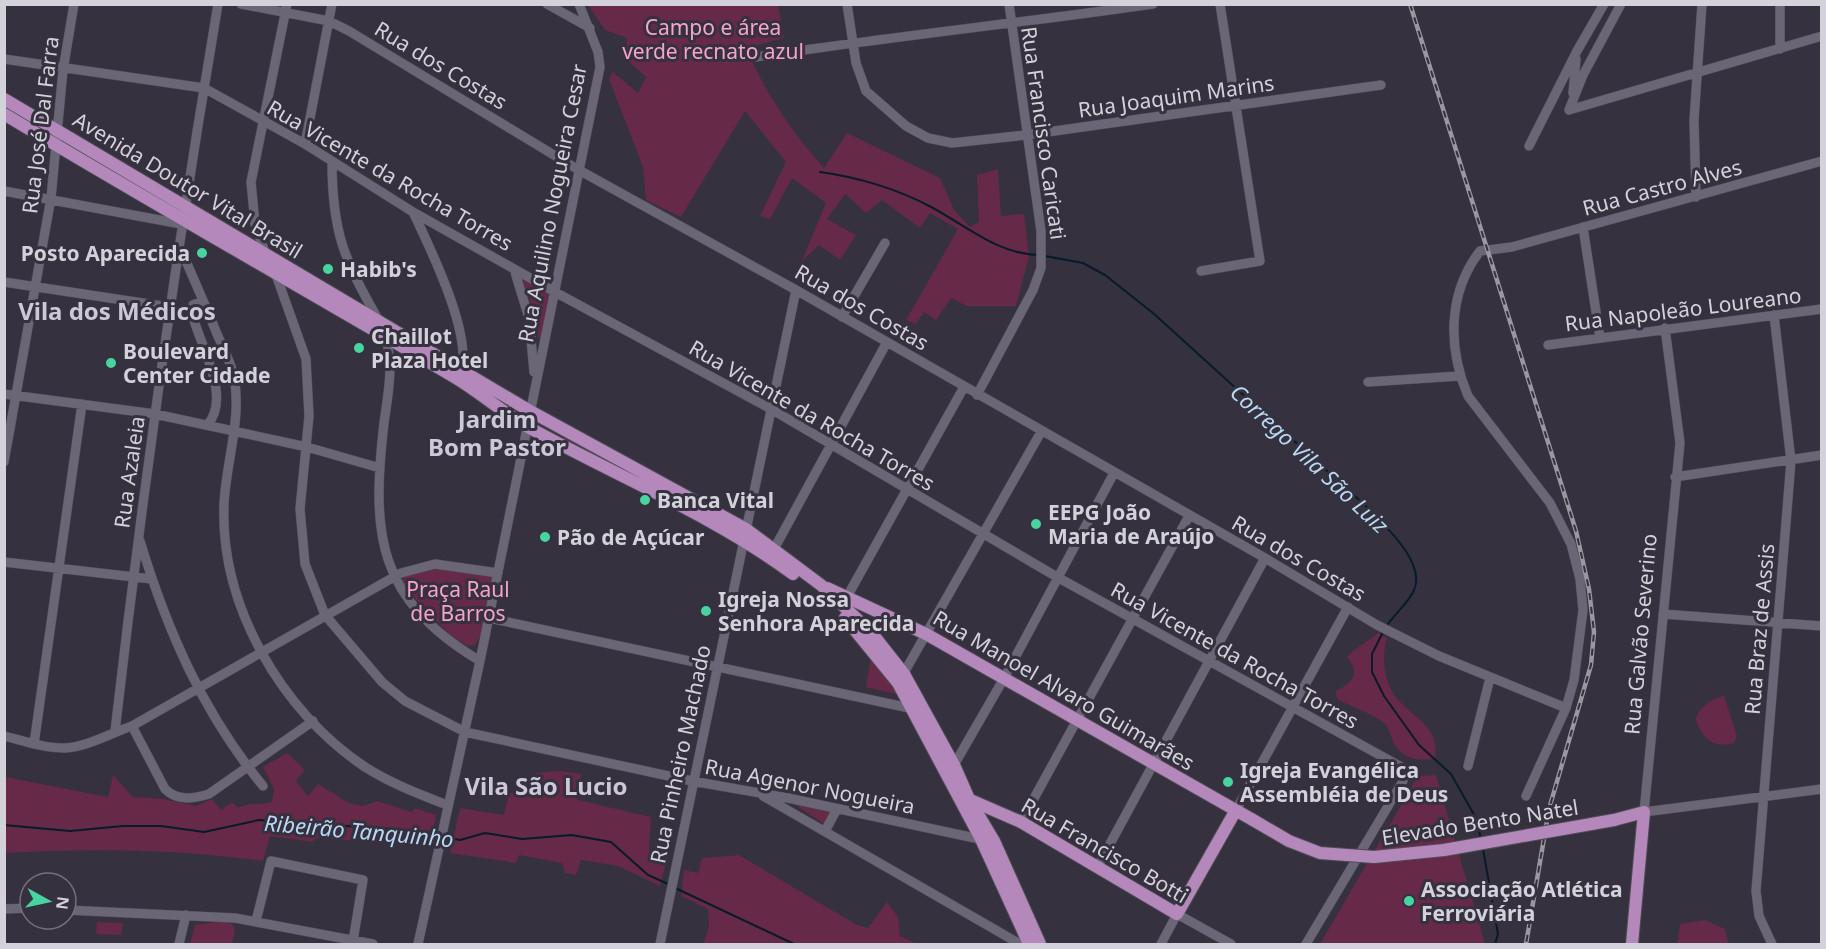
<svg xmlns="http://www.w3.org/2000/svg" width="1826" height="949" viewBox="0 0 1826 949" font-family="'Noto Sans',sans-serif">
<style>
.green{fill:#662947}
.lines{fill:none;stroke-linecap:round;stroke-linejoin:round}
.stream{stroke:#071b2a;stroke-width:2}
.minor-casing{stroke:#4f4d57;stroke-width:10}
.major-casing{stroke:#4f4d57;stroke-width:14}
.minor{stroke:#6a6675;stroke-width:9}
.major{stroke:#b488bb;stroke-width:12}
.rail-casing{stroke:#9a97a1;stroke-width:4.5}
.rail{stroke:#35313e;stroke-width:2;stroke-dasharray:7;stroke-linecap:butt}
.major-bridge-casing{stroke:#4f4d57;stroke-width:14;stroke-linecap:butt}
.major-bridge{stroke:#b488bb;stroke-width:12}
.poi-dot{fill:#47d49e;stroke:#35313e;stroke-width:2}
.labels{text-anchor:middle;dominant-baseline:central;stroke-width:6;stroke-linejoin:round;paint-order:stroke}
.park-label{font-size:21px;fill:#f6a5c8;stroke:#35313e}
.street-label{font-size:21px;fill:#d3d1d9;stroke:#35313e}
.poi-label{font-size:21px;font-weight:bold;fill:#d3d1d9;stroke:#35313e;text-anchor:start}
.water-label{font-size:22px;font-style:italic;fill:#b8d8f4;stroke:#35313e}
.quarter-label{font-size:24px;font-weight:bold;fill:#cdc8d9;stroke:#35313e}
</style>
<rect width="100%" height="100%" fill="#35313e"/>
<path class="green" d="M588,5H778L784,38L746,48C766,94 791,131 824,168L847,133L940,178L954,210L970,227L979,222L977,175L998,169L1001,216L1024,214L1029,257L1016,306H967L951,298L936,320L924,312L916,324L906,320L958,229L930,213L920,228L882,200L866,213L845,194L827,219L856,235L840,260L819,245L802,261L826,203L792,178L770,219L760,216L786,162L745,111L681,217L646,200L643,167L609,79L613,72L638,93L646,77L626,59L627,38L605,30Z
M522,278L550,294L542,340L538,338L533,309Z
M442,568L493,577L481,634L475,645L467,646L448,633L404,587L403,579L409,573Z
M1378,633L1387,638C1381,658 1384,685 1399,701C1416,719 1440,728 1435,758C1419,762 1403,759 1394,744C1390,736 1390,728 1384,723C1373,714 1350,706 1337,699L1336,691C1353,682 1361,674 1347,657C1355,647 1368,642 1378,633Z
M871,656L900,695L866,687Z
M1724,696L1737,736L1734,743C1713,749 1703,739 1696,720C1698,708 1712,698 1724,696Z
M287,753L305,770L296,781L308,796L318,784L349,803L363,806L377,801L412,812L415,808L436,815L431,846L317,838L312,842L270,836L263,861C178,849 91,848 5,853V777L108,797L113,775L133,797L163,799L196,806L212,799L221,810L232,802L238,808C250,802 259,805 272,802L274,789L263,767Z
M560,771L581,774L578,800L651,817L649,850L669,853L660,886L618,866L581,860L576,875L565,873L562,863L519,855L516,863L450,853L460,808L504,815L509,793L531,795L535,773Z
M1436,775L1485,944H1320L1418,776Z
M794,804L831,812L824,824Z
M739,855L857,925L868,928L887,902L898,917L900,936L917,944H703L709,927L708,909L681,896L684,870L698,873L702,858Z
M1705,920L1725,929L1729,944H1677L1680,924Z
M223,921L232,924L235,931L232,944H190L195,925Z
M97,922L123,923L121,935L96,934Z"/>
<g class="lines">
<path class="stream" d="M820,172C857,177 898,189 931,207C967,226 997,254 1039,255
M1045,256L1083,263L1105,275L1153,313L1369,509C1386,527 1426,563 1414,590C1408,604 1394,614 1386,627
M1383,632L1372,654V672L1384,696L1419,745L1451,774L1477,820L1481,840
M4,825L70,831L123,826H161L204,832L259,820L419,831L440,835
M445,837L460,840L485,833L522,839L572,835L611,842L648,875L668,884
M1483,849L1498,934L1495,944
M673,887L794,944"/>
<g class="minor-casing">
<path id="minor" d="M241,4L329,21L349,31L577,169L796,290L1265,558L1377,625L1439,656L1566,708
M547,4L590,28
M847,4L856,63L866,91L906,126L928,138L952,143L1026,135L1381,85
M1780,4V49
M756,57C888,37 1021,23 1153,4
M4,59L204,88L305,144L413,212L555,292L771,409L1057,577L1405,769L1403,781L1306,944
M1573,93L1576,59
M1569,110L1822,36
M1569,110L1583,75L1621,4
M305,144L332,4
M1529,146L1577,51L1604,4
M332,161C332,233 344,259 379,321
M4,191L181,224
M1696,197L1694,120L1702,4
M413,212C429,246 475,338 460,374
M1583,227L1600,338
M177,255L185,259C196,284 207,309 217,334C223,348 231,362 234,377C242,419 226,462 224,504C220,605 281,711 365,767C390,783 419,794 447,805
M266,255L255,224L251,182L287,4
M514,269L529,318L534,372
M1201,271L1260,261L1220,4
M275,272L306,359L309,416L300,509L305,564L325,615L382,682L405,701L465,732L692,781L788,798L984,840
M4,282L169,307
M203,301L193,305L191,309C196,339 234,397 207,425
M842,317L885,243
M1665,328L1680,443L1644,812L1822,789
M384,333C395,362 388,394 384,423C371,535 377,599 480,661
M1548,345L1822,309
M1368,382L1459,376
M4,394L155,414L307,447L380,468
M977,395L1033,290L1041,268V231L1009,4
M4,462L51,198L63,70L74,4
M1675,477L1822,455
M140,541C167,630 203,713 263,786
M774,549L887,342
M4,562L152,579
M848,595L964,387
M1663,614L1822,626
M489,618L914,709
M901,678L1041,432
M132,726L165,789C177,801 193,799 209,794L313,721
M115,731C143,488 177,246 218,4
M4,736C24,741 44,748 65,748C87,747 111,733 132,726L401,573L435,564L498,573
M34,744L82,404
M954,765L1003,680L1114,473
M1468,766L1490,678
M763,796L1020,944
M1526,796L1566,708L1574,680L1583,610L1580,579L1571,544L1550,503L1468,396C1448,349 1447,294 1480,251L1512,247L1822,161
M1236,810L1348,607
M1021,822L1189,516
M825,831L837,809
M1098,866L1265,558
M4,909L30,908
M66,910L235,918L373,944
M256,921L271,861L363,880L353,941
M179,944L186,915
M418,944L480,661L600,67L598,52L579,4
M660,944L796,290
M1161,944L1177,914L1231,944
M1772,944L1759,916L1756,891L1791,461L1774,315"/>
</g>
<g class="major-casing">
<path id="major" d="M4,99L530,411L746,529L821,585L871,632L904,674L954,765L969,799L994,841L1040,944
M4,114C154,204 306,290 456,378C481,393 503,413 528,427C616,476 712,514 793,574
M827,588L926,634L1253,820
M845,618L898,683L981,839L1029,944
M968,799L1021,822L1177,914L1236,810
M1614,820L1644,812L1632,944"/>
</g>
<use href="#minor" class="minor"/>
<use href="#major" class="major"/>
<g class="rail-casing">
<path id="rail" d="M1410,4L1576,531L1589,589L1594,632L1591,665L1549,809L1526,944"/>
</g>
<use href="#rail" class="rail"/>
<g class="major-bridge-casing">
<path id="major-bridge" d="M1253,820L1289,841L1320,853L1374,857L1444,850L1614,820"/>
</g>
<use href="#major-bridge" class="major-bridge"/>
</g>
<g class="poi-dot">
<circle cx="202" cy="253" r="6"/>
<circle cx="328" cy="269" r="6"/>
<circle cx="359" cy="348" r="6"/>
<circle cx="111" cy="363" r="6"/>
<circle cx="645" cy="500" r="6"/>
<circle cx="1036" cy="524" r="6"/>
<circle cx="545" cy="537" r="6"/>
<circle cx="706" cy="611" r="6"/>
<circle cx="1228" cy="782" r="6"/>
<circle cx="1409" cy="901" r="6"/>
</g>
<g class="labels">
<g class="park-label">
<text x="713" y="27">Campo e área<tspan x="713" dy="24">verde recnato azul</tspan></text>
<text x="458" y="589">Praça Raul<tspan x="458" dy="24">de Barros</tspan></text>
</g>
<g class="street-label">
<text transform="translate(441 65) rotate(31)">Rua dos Costas</text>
<text transform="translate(1176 96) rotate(-8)">Rua Joaquim Marins</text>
<text transform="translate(40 125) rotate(-83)">Rua José Dal Farra</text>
<text transform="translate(1044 133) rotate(82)">Rua Francisco Caricati</text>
<text transform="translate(390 175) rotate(30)">Rua Vicente da Rocha Torres</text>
<text transform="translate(188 185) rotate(31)">Avenida Doutor Vital Brasil</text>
<text transform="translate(1662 187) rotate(-15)">Rua Castro Alves</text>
<text transform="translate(552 203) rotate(-79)">Rua Aquilino Nogueira Cesar</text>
<text transform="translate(862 307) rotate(30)">Rua dos Costas</text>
<text transform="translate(1683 309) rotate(-7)">Rua Napoleão Loureano</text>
<text transform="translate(812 415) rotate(30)">Rua Vicente da Rocha Torres</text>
<text transform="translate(129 472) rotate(-82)">Rua Azaleia</text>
<text transform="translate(1299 558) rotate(30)">Rua dos Costas</text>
<text transform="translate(1759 629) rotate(-85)">Rua Braz de Assis</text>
<text transform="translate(1640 634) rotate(-85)">Rua Galvão Severino</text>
<text transform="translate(1235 655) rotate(29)">Rua Vicente da Rocha Torres</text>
<text transform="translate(1064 690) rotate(30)">Rua Manoel Alvaro Guimarães</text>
<text transform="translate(680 754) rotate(-78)">Rua Pinheiro Machado</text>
<text transform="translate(810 786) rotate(11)">Rua Agenor Nogueira</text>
<text transform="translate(1480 822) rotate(-9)">Elevado Bento Natel</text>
<text transform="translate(1105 850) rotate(30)">Rua Francisco Botti</text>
</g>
<g class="poi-label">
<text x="190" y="253" text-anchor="end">Posto Aparecida</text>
<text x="340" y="269">Habib's</text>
<text x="371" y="336">Chaillot<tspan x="371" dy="24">Plaza Hotel</tspan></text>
<text x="123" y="351">Boulevard<tspan x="123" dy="24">Center Cidade</tspan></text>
<text x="657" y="500">Banca Vital</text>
<text x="1048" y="512">EEPG João<tspan x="1048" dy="24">Maria de Araújo</tspan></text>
<text x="557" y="537">Pão de Açúcar</text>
<text x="718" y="599">Igreja Nossa<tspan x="718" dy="24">Senhora Aparecida</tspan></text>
<text x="1240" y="770">Igreja Evangélica<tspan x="1240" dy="24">Assembléia de Deus</tspan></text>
<text x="1421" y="889">Associação Atlética<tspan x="1421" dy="24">Ferroviária</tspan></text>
</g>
<g class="water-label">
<text transform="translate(1310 458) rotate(43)">Corrego Vila São Luiz</text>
<text transform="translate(359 830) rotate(5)">Ribeirão Tanquinho</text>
</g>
<g class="quarter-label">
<text x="117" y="310">Vila dos Médicos</text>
<text x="497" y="418">Jardim<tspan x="497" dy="28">Bom Pastor</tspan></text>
<text x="546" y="785">Vila São Lucio</text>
</g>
</g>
<rect width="1826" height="949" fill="none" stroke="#d3d1d9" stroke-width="12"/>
<g transform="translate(48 901) rotate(98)"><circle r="28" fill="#35313e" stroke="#74717c" stroke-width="1.5"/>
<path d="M0-4.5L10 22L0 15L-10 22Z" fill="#47d49e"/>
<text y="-9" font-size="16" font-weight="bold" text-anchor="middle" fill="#d3d1d9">N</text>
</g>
</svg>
